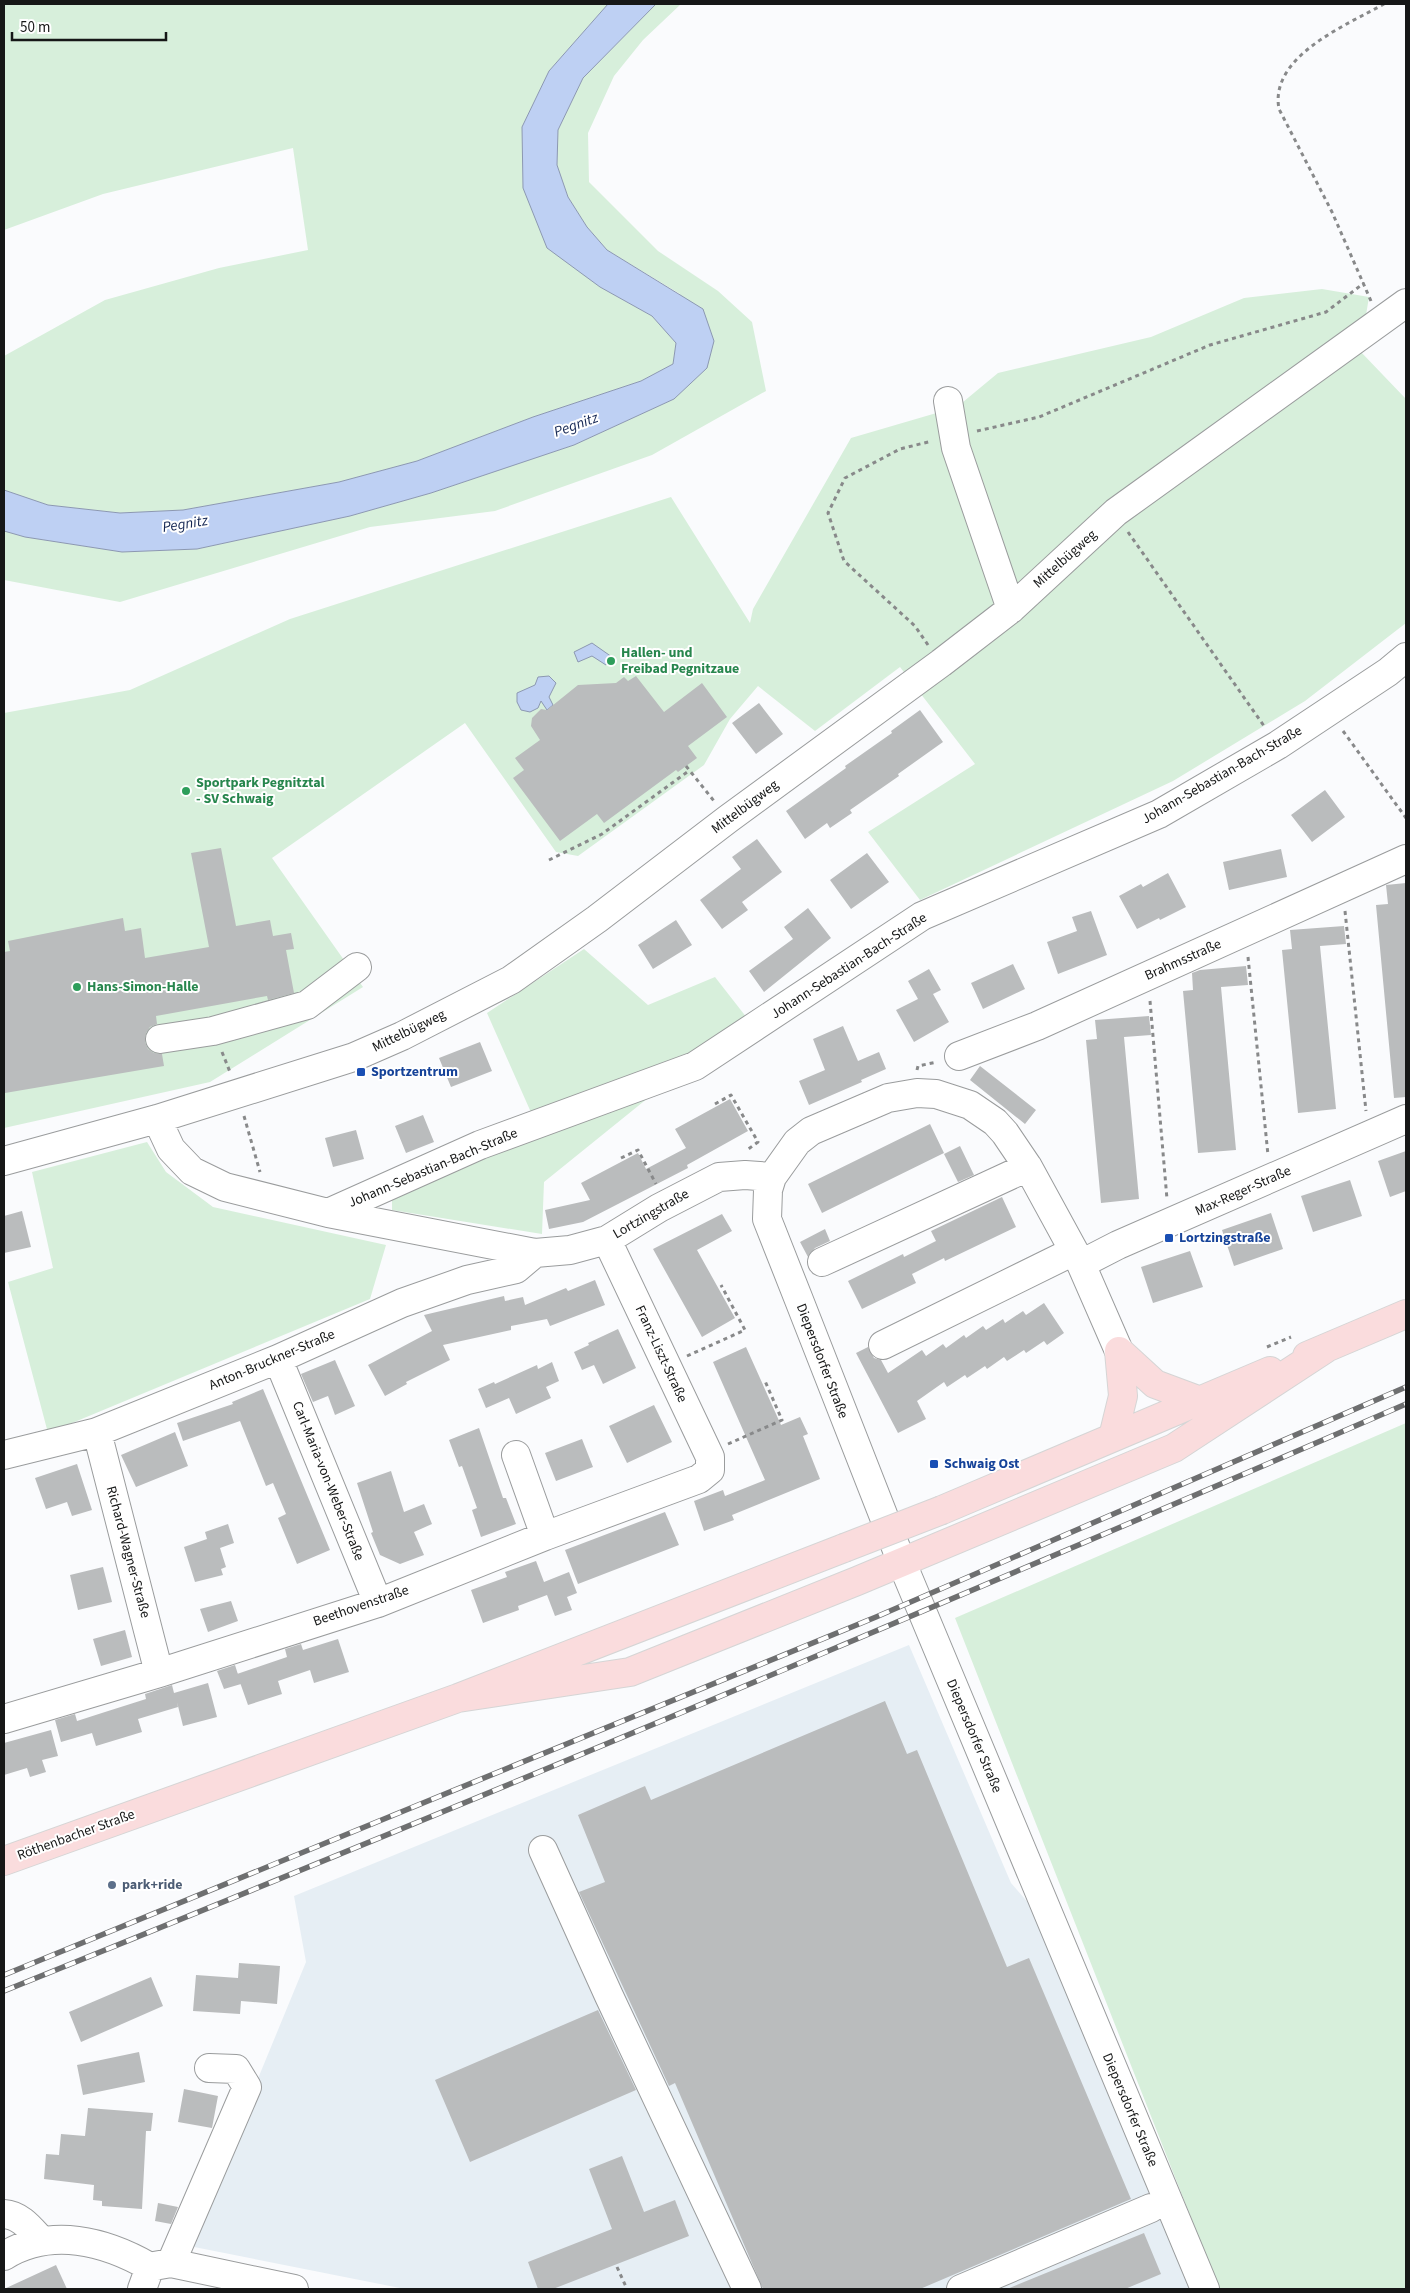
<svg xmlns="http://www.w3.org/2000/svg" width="1410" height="2293" viewBox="0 0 1410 2293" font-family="'Source Sans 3',sans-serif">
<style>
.built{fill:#e6eef4}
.green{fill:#d7efdb}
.water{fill:#bed0f3;stroke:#8c98b1}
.building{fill:#babcbd}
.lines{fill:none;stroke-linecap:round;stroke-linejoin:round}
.minor-casing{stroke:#9a9c9d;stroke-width:30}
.major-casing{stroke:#d5d5d5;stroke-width:30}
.path{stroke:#88898a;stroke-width:3;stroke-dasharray:4 4;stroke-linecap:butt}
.minor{stroke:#fff;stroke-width:28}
.major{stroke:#fadcdd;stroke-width:28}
.rail-casing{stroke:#6e6f70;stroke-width:5.5}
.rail{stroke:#fff;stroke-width:4;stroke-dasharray:11;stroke-linecap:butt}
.major-bridge-casing{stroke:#d5d5d5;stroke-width:30;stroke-linecap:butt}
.major-bridge{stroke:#fadcdd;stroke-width:28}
.leisure-dot{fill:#2e9e5b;stroke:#fff;stroke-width:2}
.transit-dot{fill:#1a4fb4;stroke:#fff;stroke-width:2}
.service-dot{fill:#5c6f8a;stroke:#fff;stroke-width:2}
.labels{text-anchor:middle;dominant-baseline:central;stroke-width:4;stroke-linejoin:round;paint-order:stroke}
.street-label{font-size:14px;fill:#161717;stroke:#fff}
.leisure-label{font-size:14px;font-weight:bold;fill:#27864d;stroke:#fff;text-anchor:start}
.transit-label{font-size:14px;font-weight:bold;fill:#164399;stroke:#fff;text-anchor:start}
.service-label{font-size:14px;font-weight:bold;fill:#4e5e75;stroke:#fff;text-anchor:start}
.water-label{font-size:15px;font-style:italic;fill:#152753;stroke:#fff}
</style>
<rect width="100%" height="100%" fill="#fafbfd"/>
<path class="built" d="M909,1645L1011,1883L1038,1914L1192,2289H405L189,2246L306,1962L294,1896Z"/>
<path class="green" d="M4,4H608L549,71L522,127L523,188L600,287L652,316L676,343L673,364L641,381L533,417L417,461L339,482L183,510L120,513L48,505L4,490V356L105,300L219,268L308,250L293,148L103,194L4,230Z
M656,4H681L643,40L614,76L588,133L589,182L658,251L718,291L752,322L766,391L652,455L495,511L370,527L120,602L4,580V531L25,537L122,552L197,549L350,516L431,493L574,445L674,399L680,294L607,250L587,227L568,197L557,165L558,130L583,78Z
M1322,289L1369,297L1360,351L1406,399V623L1305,701L1173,781L920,900L868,832L975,764L900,667L815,731L758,686L730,719L704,765L578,856L556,852L465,723L272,858L363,987L210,1082L4,1128V713L130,690L290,619L671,497L750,623L753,609L851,438L957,407L998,373L1151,337L1244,298Z
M584,949L648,1005L715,977L747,1018L544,1182L542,1234L392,1210V1197L541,1135L487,1013Z
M147,1142L166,1172L213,1207L386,1245L370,1299L48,1433L8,1282L53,1268L32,1172Z
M1406,1423V2289H1219L955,1618Z"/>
<path class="water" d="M608,4H656L583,78L558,130L557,165L568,197L587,227L607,250L703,309L714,341L707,368L674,399L574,445L431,493L350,516L197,549L122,552L25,537L4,531V490L48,505L120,513L183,510L339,482L417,461L533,417L641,381L673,364L676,343L652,316L600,287L547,248L523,188L522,127L549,71Z
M592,643L612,657L606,665L592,656L578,662L574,652Z
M549,676L556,683L549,697L553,705L547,710L541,701L538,708L530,712L521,710L517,702V693L535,685L538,677Z"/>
<path class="building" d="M636,676L664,712L702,683L727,717L688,746L697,758L678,772L676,770L604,823L597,814L560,841L513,778L524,770L515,758L540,740L531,726L532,718L541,709L547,710L578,685L616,683L624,677L628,681Z
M759,703L783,734L756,754L732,723Z
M920,710L943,742L898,774L899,776L850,810L852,813L830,828L827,823L805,839L786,811L846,768L845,766L892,733L891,731Z
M1325,790L1345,817L1312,842L1291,815Z
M757,839L782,872L742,902L748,910L722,929L700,900L741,869L732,857Z
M221,848L236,926L270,920L273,936L291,933L294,949L286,950L294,993L268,1000L267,996L156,1016L157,1024L150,1027L146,1033L145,1042L148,1049L154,1053L162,1054L164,1066L5,1093L4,952L10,951L8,941L123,918L125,931L141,928L145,958L209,947L191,853Z
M1281,849L1287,877L1229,890L1223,862Z
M867,853L889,882L851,909L830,880Z
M1168,873L1186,907L1160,920L1159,918L1137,929L1119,896L1141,884L1143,887Z
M1406,883V1097L1394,1098L1376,905L1388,904L1386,885Z
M808,908L831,938L764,992L749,971L793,939L784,927Z
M1091,911L1107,955L1058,974L1047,942L1077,931L1072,917Z
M676,920L692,945L653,969L638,945Z
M1344,926L1346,944L1320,946L1336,1109L1298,1113L1282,950L1292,949L1290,930Z
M1013,964L1025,989L983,1009L971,983Z
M1246,966L1248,985L1221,987L1236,1150L1198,1153L1183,991L1193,990L1192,973L1200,970Z
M929,969L941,990L933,994L949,1022L914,1042L896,1010L918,999L908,981Z
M1149,1016L1151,1035L1124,1037L1139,1199L1101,1203L1086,1040L1097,1039L1095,1020Z
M843,1026L858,1061L879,1052L886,1069L861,1080L862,1082L809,1105L799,1081L825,1070L813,1039Z
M480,1042L492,1071L451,1087L439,1058Z
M980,1066L1036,1110L1025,1124L970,1080Z
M730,1099L748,1131L687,1165L688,1168L583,1222L549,1229L545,1210L590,1200L581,1183L638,1153L646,1169L686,1148L675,1129Z
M423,1115L434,1142L406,1153L395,1126Z
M930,1124L944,1153L822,1213L808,1184Z
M356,1130L364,1159L333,1167L325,1138Z
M960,1146L974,1175L958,1182L944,1154Z
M1406,1151V1191L1390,1197L1378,1161Z
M1350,1180L1362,1216L1313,1232L1301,1196Z
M1002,1197L1016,1227L945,1261L944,1258L912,1274L916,1283L862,1309L848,1281L903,1254L904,1257L936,1241L931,1231Z
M22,1211L31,1247L4,1253V1216Z
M1271,1213L1283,1249L1234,1266L1222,1230Z
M722,1214L732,1231L697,1250L735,1318L702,1337L653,1249Z
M825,1229L830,1241L815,1248L808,1257L800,1242Z
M1190,1251L1203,1287L1153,1303L1141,1267Z
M595,1280L605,1305L550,1326L547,1319L511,1326V1330L443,1345L450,1360L406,1382L407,1384L385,1396L368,1365L432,1331L424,1315L504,1296L505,1301L523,1297L525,1305L566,1288L568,1291Z
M1044,1303L1064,1333L1047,1345L1044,1341L1026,1353L1024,1350L1007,1361L1004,1357L987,1369L985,1366L967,1378L965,1375L947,1387L944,1382L917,1401L926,1419L898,1433L856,1353L868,1347L874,1358L881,1360L888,1373L922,1350L926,1356L943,1344L946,1348L964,1335L966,1338L983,1326L986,1330L1003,1319L1005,1323L1023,1311L1026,1315Z
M618,1329L636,1368L603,1384L594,1365L582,1370L574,1352L589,1345L588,1343Z
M746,1347L781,1425L800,1417L808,1434L803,1436L820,1479L732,1515L734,1520L704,1531L694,1501L723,1490L725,1496L765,1480L713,1362Z
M335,1360L355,1406L335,1415L328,1396L313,1402L301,1374Z
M552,1362L559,1381L546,1387L551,1398L516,1414L509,1398L486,1408L478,1389L494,1382L495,1384L537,1365L538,1369Z
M263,1389L330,1550L297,1564L278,1518L286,1514L273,1483L266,1486L240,1421L183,1441L177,1423L233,1404L232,1402Z
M654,1405L672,1442L627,1463L609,1426Z
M479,1428L503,1498H506L516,1524L481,1537L472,1510L477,1508L462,1466L459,1467L449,1440Z
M175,1432L188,1466L136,1487L121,1455Z
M582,1439L593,1467L556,1481L545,1453Z
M77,1464L92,1510L72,1516L67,1502L46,1509L35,1478Z
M391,1471L404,1512L424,1504L432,1524L414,1532L424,1555L400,1564L380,1555L371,1533L373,1532L357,1483Z
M665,1512L679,1545L578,1584L565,1550Z
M228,1524L234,1543L220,1548L226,1567L221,1569L223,1575L195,1582L184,1547L207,1539L205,1532Z
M536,1561L544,1582L569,1572L577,1593L567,1597L572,1610L555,1616L547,1595L518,1606L519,1610L483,1623L471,1590L507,1577L505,1572Z
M103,1567L112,1602L78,1610L70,1575Z
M231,1601L238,1621L208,1632L200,1609Z
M125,1630L132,1657L101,1666L93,1639Z
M338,1639L349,1672L314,1683L310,1670L278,1681L282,1694L248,1705L237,1674L287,1657L285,1649L301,1644L303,1650Z
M235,1665L241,1684L224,1689L217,1671Z
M208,1683L217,1717L183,1726L177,1702L178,1707L138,1719L142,1732L96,1746L92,1733L61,1742L55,1720L75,1714L77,1721L105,1712L146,1699L145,1694L172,1685L174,1693Z
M885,1701L907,1754L917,1750L1007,1967L1029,1958L1131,2199L920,2289H763L675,2083L669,2086L579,1892L605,1882L578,1815L645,1786L651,1800Z
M51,1730L58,1756L42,1760L46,1772L30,1777L27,1768L4,1775V1743Z
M239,1963L280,1966L277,2004L241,2001L240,2014L193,2011L196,1975L238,1978Z
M151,1977L163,2006L81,2042L69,2012Z
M598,2010L636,2090L470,2162L435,2080Z
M139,2052L145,2082L83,2095L77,2065Z
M184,2089L218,2096L212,2128L178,2122Z
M88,2108L153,2113L151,2131H146L142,2209L102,2206V2201L93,2200L94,2185L44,2179L46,2154L59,2155L61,2134L85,2136Z
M622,2156L644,2212L675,2200L689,2236L553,2289H538L528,2262L612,2229L589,2169Z
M158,2203L178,2207L171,2224L155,2221Z
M1144,2233L1161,2274L1125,2289H1007Z
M56,2265L67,2289H4Z"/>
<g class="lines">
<g class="minor-casing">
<path id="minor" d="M948,401L956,448L1011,609
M160,1039L213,1031L307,1005L357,967
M959,1056L1037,1026L1406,859
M157,1119L171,1149L192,1171L225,1187L328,1213L535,1253L570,1250L607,1240L659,1208L719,1177L745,1175L772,1177
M4,1161L157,1119L354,1057L402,1036L511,980L597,919L728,819L941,663L1011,609L1116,512L1406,303
M328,1213L480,1145L695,1066L922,916L1159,814L1278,745L1388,672L1406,657
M822,1262L1028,1167
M1081,1264L1118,1245L1406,1119
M883,1345L1074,1251
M1119,1351L1081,1264L1028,1167L1005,1133L995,1122L970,1105L936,1094L917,1093L888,1098L811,1131L797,1142L772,1177L768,1190L767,1219L799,1300L902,1563L1205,2289
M278,1359L378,1603
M97,1432L159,1673
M4,1455L97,1432L278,1359L402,1303L467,1280L516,1269L535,1253
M516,1455L545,1536
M4,1719L159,1673L378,1603L545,1536L699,1479L710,1470V1457L607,1240
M543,1850L609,1996L747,2289
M4,2214C20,2215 30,2228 41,2240
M4,2256C51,2227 105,2241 150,2267
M171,2263L247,2087L236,2069L209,2068
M154,2266L171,2263L294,2289
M142,2289L150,2267
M961,2289L1151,2208"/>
</g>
<g class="major-casing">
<path id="major" d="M1119,1351L1155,1384L1198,1400
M1307,1356L1406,1314
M1113,1437L1123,1396L1119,1351
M942,1510L1270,1371
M458,1698L630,1672L857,1581L1174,1448L1325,1349
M4,1861L458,1698L844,1548"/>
</g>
<path class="path" d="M1371,301L1332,212L1279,109C1269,56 1347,25 1384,4
M977,431L1039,417L1210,345L1326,312L1364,283
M1128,532L1264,726
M928,645L915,626L844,561L828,513L845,478L900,449L932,441
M1343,731L1406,818
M686,766L714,801
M549,860L602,834L690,770
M1345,911L1366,1111
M1248,957L1268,1155
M1150,1001L1167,1199
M222,1052L230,1072
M917,1070L918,1066L937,1062
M715,1104L731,1095L758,1142L747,1150
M244,1116L260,1172
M621,1158L638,1150L656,1184
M1267,1347L1291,1337
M687,1356L745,1330L721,1285
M728,1444L782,1420L765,1381
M617,2267L627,2289"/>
<use href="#minor" class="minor"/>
<use href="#major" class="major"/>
<g class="rail-casing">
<path id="rail" d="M4,1975L876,1617L1406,1387
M4,1991C474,1801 941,1606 1406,1404"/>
</g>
<use href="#rail" class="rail"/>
<g class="major-bridge-casing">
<path id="major-bridge" d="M844,1548L942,1510"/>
</g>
<use href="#major-bridge" class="major-bridge"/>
</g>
<g class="leisure-dot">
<circle cx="611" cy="661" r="5"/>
<circle cx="186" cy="791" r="5"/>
<circle cx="77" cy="987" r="5"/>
</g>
<g class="transit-dot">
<rect x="356" y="1067" width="10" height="10" rx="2.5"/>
<rect x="1164" y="1233" width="10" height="10" rx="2.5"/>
<rect x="929" y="1459" width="10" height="10" rx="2.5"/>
</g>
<circle class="service-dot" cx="112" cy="1885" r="5"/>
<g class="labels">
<g class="street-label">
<text transform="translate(1065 559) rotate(-42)">Mittelbügweg</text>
<text transform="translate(1222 775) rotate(-30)">Johann-Sebastian-Bach-Straße</text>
<text transform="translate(745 807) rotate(-37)">Mittelbügweg</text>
<text transform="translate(1183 960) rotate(-24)">Brahmsstraße</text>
<text transform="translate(849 966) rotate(-33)">Johann-Sebastian-Bach-Straße</text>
<text transform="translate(409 1031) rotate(-26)">Mittelbügweg</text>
<text transform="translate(433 1168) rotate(-23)">Johann-Sebastian-Bach-Straße</text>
<text transform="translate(1243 1191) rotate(-24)">Max-Reger-Straße</text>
<text transform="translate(651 1214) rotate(-30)">Lortzingstraße</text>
<text transform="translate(661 1354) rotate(65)">Franz-Liszt-Straße</text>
<text transform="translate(272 1360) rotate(-23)">Anton-Bruckner-Straße</text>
<text transform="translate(822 1361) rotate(69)">Diepersdorfer Straße</text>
<text transform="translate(328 1481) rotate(68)">Carl-Maria-von-Weber-Straße</text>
<text transform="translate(128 1552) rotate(75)">Richard-Wagner-Straße</text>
<text transform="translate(361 1606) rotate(-19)">Beethovenstraße</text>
<text transform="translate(974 1736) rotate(67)">Diepersdorfer Straße</text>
<text transform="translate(76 1835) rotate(-20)">Röthenbacher Straße</text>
<text transform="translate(1130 2110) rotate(67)">Diepersdorfer Straße</text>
</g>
<g class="leisure-label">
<text x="621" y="653">Hallen- und<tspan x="621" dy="16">Freibad Pegnitzaue</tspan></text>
<text x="196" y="783">Sportpark Pegnitztal<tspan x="196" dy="16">- SV Schwaig</tspan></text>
<text x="87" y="987">Hans-Simon-Halle</text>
</g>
<g class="transit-label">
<text x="371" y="1072">Sportzentrum</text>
<text x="1179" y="1238">Lortzingstraße</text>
<text x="944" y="1464">Schwaig Ost</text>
</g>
<g class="service-label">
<text x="122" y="1885">park+ride</text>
</g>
<g class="water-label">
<text transform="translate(576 425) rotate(-20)">Pegnitz</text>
<text transform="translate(185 524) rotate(-9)">Pegnitz</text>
</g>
</g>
<rect width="1410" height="2293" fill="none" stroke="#161717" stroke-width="10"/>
<path d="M12 32v8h154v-8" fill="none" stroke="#161717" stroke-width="2.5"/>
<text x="20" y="32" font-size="15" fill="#161717" stroke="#ffffff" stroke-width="4" paint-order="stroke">50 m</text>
</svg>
